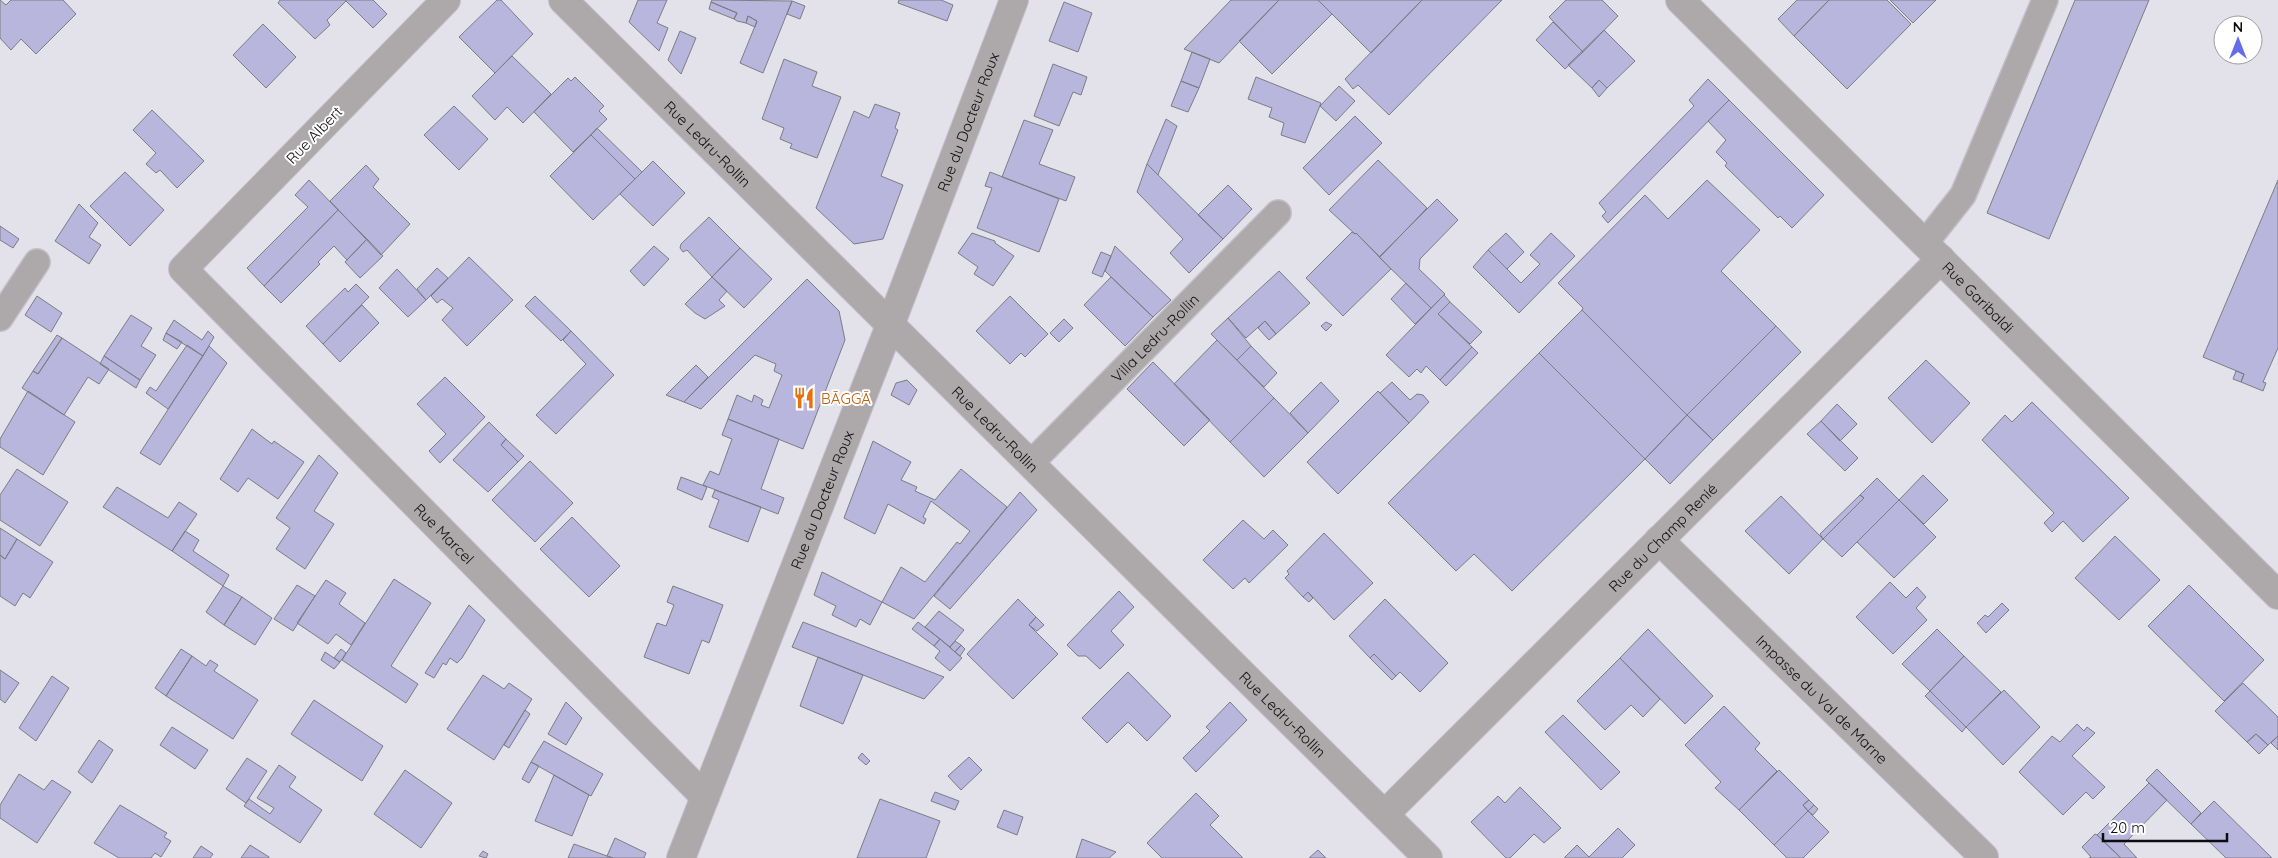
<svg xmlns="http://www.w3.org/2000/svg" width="2278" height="858" viewBox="0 0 2278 858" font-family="Quicksand,sans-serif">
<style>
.building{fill:#b9b6dd;stroke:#7c7c84}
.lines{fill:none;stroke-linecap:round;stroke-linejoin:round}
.service-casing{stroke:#c1c0c8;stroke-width:28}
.minor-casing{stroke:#c1c0c8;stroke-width:30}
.service{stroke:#ada8a9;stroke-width:25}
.minor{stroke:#ada8a9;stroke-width:28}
.labels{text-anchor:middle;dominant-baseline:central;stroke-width:4;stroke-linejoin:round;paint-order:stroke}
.street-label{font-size:15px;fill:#0d0d10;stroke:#fff}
.food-label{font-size:15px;fill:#c56008;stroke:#fff;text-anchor:start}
</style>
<rect width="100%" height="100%" fill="#e3e2eb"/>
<path class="building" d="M0,0L6,5L11,0H63L76,14L36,54L21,39L11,50L0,38Z
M280,0H345L346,1L327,20L330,25L315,39L278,3Z
M345,0H373L387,14L373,28Z
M497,0H501L533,34L495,73L459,37Z
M638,0H667L657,23L668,28L659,51L629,22Z
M712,0L792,1L763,73L740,63L757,21L748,16L746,23L737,21L734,19L737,13L711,2Z
M899,0H941L953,5L947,21L898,3Z
M1231,0H1279L1219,63L1184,49Z
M1279,0H1318L1332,14L1272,74L1239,41Z
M1318,0H1422L1371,53Z
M1422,0H1502L1389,115L1358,85L1353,89L1345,79Z
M1566,0H1602L1618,16L1583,52L1549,17Z
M1797,0H1829L1794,36L1778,19Z
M1829,0H1887L1911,24L1847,89L1794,36Z
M1890,0H1936L1913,23Z
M2075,0H2149L2049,239L1987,213Z
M792,1L805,6L800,19L787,14Z
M711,2L737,13L734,19L709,9Z
M1064,2L1092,13L1078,52L1049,41Z
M748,16L757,21L755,27L746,23Z
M1553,22L1583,52L1565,69L1536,40Z
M263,24L296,57L266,88L233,55Z
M1604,30L1635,61L1607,88L1599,80L1592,88L1568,65Z
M680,31L696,38L681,74L668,60Z
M1192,52L1210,59L1199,88L1181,81Z
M512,56L551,94L523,123L507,107L495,120L472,96Z
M784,59L817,72L812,86L841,97L817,158L790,148L792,144L780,139L784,128L762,119Z
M1053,64L1087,77L1081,95L1073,92L1059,126L1034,116Z
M575,77L604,106L599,111L607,119L573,152L534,112L568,78L571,81Z
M1256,77L1321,103L1305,143L1281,135L1284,123L1269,117L1272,108L1248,99Z
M1708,79L1729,100L1608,223L1602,216L1606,212L1599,203L1694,106L1689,100Z
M1599,80L1607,88L1599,97L1592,88Z
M1181,81L1199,88L1188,112L1171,106Z
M1339,86L1355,101L1336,121L1320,106Z
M1729,100L1824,195L1792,228L1780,216L1778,218L1725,166L1727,163L1716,152L1726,140L1708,121Z
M875,104L900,113L895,128L898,130L881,176L903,185L883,239L854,244L816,208L854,111L869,118Z
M454,106L488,139L459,170L424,135Z
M152,110L204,161L177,188L160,170L156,173L146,164L156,153L133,130Z
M1355,116L1382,143L1329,195L1303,168Z
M1166,119L1177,126L1158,175L1147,164Z
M1024,120L1053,130L1039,164L1075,177L1066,201L1002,177Z
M597,128L642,172L635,179L591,135Z
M591,135L635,179L593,220L550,176Z
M1378,160L1427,208L1380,257L1356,233L1355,234L1329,210Z
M653,161L685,193L653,226L620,194Z
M1147,164L1223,239L1189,273L1170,253L1183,239L1137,192Z
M366,165L379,179L373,187L410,224L381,255L330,201Z
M125,172L164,210L130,246L90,206Z
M990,172L1059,199L1039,252L977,228L992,188L985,186Z
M309,180L338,210L264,286L247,268L308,207L295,195Z
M1707,180L1760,230L1721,271L1776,326L1687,415L1582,310L1583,308L1558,283L1645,195L1668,219Z
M2278,180V348L2263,382L2266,383L2263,391L2241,382L2244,374L2203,357Z
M1228,185L1252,209L1223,239L1198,215Z
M1437,199L1458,220L1420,259L1419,269L1445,294L1431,308L1379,257Z
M79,204L98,223L89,237L101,245L89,264L55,241Z
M338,210L367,239L347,260L334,246L318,262L320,264L281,303L264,286Z
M709,217L740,248L712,277L687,250L683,252L680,248L681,244Z
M0,226L19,239L13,248L0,240Z
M1352,232L1355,234L1356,233L1391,269L1343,316L1306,278Z
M972,233L995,241V243L1014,256L993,286L974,274L978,267L958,253Z
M1506,233L1524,252L1507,269L1488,250Z
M1551,233L1575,256L1519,313L1473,267L1488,250L1521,283L1540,264L1530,255Z
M367,239L383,256L360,278L345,262Z
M654,246L669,259L644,286L630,271Z
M1115,246L1171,300L1153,317L1105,271Z
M740,248L772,279L744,308L712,277Z
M1101,252L1111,256L1102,277L1092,273Z
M469,257L513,300L467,346L442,320L453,308L442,299L437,303L431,296Z
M437,268L448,278L426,300L417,289Z
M397,269L426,300L408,317L379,288Z
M1279,271L1310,303L1276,334L1265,321L1246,338L1228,318Z
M712,277L727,291L719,300L725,306L705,319L695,313L685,304Z
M1111,277L1153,317L1125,346L1084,305Z
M807,279L839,311L845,340L803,449L728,419L737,395L752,402L754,395L763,400L761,405L769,408L782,375L774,371L776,364L755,355L701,409L684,402Z
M1406,283L1431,308L1415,324L1391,299Z
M356,284L369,297L323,344L306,326L345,288L348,292Z
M1444,295L1450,302L1438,314L1472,347L1440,380L1426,366L1421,373L1417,369L1409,377L1386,355Z
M37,296L62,313L51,332L25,315Z
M535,296L571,331L561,341L525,306Z
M1010,296L1048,334L1025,357L1021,353L1010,364L976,331Z
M1450,302L1482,332L1470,344L1438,314Z
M362,305L379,323L340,362L323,344Z
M1582,310L1687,415L1645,459L1539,353Z
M131,315L152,328L141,346L156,355L140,380L104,356Z
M1228,318L1251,346L1237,360L1211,334Z
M1064,319L1073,328L1059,342L1050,333Z
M174,320L202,340L208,331L214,337L203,356L166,333Z
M1265,321L1276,334L1269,340L1258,328Z
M1326,322L1332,325L1326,331L1321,326Z
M1776,326L1801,352L1713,440L1687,415Z
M571,331L614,375L556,434L536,415L586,364L563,340Z
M166,333L182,342L177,349L163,340Z
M57,335L62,338L38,374L33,371Z
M62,338L109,369L99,384L88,377L64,415L22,388L33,371L38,374Z
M1217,340L1274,398L1230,442L1174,384Z
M187,345L203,356L168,409L146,393L150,387L156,391Z
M209,346L227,363L160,465L140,453Z
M1251,346L1277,373L1264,387L1237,360Z
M1472,347L1478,353L1446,386L1440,380Z
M1539,353L1645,459L1512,591L1474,554L1456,571L1388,503Z
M104,356L140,380L136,388L100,364Z
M1926,360L1970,403L1932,443L1888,398Z
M1153,362L1210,420L1184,446L1127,389Z
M696,365L708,377L684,402L666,395Z
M2236,371L2244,374L2241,382L2233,379Z
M445,377L485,417L440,463L429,451L446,434L417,404Z
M907,380L917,390L909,405L891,395L896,383Z
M1321,382L1339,401L1308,433L1290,413Z
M1392,382L1410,400L1417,394L1423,395L1429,402L1409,423L1380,393Z
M28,391L75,422L43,475L0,447V439Z
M1378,391L1409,423L1338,494L1307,462Z
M1274,398L1308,433L1264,477L1230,442Z
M2032,402L2129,498L2083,542L2063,521L2052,532L2044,523L2054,513L1982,440L2005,415L2012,422Z
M1837,404L1857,424L1840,441L1821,421Z
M1687,415L1713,440L1670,484L1645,459Z
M728,419L779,439L761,489L784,498L778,514L703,485L710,471L719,475L732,439L722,435Z
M1821,421L1858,458L1845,471L1807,434Z
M489,422L506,439L501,445L518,462L488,492L453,460Z
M252,429L272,444L274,441L304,462L278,499L248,478L238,492L220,479Z
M506,439L524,456L518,462L501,445Z
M873,441L911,462L901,480L917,487L915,491L935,500L961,469L1007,507L914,619L882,602L901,567L925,582L957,542L960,544L970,531L931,501L923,517L926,519L924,524L888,504L875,534L844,518Z
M319,455L338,473L314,511L334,524L305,569L276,549L290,528L276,518Z
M530,461L573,503L535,542L492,500Z
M17,469L68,502L40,546L0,520V495Z
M1923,475L1948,500L1924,524L1899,500Z
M681,477L707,487L702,500L677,489Z
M1877,478L1899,500L1842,557L1823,539L1864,498L1860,495Z
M117,487L168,518L179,502L197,514L172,551L103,507Z
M715,490L761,507L748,542L709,527L719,500L712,497Z
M1020,492L1037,510L950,609L934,596Z
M1860,495L1864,498L1823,539L1820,534Z
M1781,496L1823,539L1789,574L1745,531Z
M1899,500L1936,537L1894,578L1857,542Z
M572,517L620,566L589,597L540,549Z
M1243,520L1264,539L1273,530L1288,545L1249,583L1245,578L1233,589L1203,560Z
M0,528L17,539L5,559L0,555Z
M185,531L199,540L193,551L229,575L223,586L172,551Z
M1324,533L1373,583L1334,620L1308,592L1303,597L1285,578L1289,574L1287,571Z
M2115,536L2160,580L2119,620L2075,578Z
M17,539L53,562L30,598L23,593L15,606L0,596V555L5,559Z
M822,572L882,602L870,625L860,619L856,627L832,615L836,606L814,595Z
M394,579L431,603L391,666L418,684L406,703L342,660Z
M326,580L346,593L339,604L365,623L351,645L336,634L328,644L297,623Z
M1890,582L1906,598L1917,587L1926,597L1916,608L1927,620L1893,654L1856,617Z
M297,585L315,596L293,631L274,619Z
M2189,585L2264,660L2224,701L2148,626Z
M223,586L242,597L224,625L206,612Z
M673,586L723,605L709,643L702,640L689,674L644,657L657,623L666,626L674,605L667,602Z
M1119,591L1134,607L1111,631L1124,645L1100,669L1086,656H1078L1067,645Z
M1308,592L1313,598L1309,602L1303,597Z
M242,597L272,618L255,645L224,625Z
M1018,599L1036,617L1029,625L1058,654L1013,699L967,654Z
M1385,599L1448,663L1420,692L1400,672L1396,676L1374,654L1370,658L1349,636Z
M2002,603L2009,610L1986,633L1977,623L1985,615L1988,617Z
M469,605L485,620L462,658L457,663L450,658L446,665L443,663L434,678L425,673Z
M939,611L964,630L950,647L925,627Z
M1036,617L1044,625L1037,631L1029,625Z
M803,622L944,677L924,699L792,647Z
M918,622L940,639L934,646L912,629Z
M1648,629L1713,696L1685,724L1620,658Z
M1937,629L1964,656L1930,691L1902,664Z
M940,639L962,658L950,671L935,658L940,651L934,646Z
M955,641L961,645L955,652L950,647Z
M961,645L965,649L960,656L955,652Z
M181,649L192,656L166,696L155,688Z
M341,649L346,653L340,662L334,658Z
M325,652L340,662L334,669L321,660Z
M1374,654L1396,676L1392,680L1370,658Z
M192,656L206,666L210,660L218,665L214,671L258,700L233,739L166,696Z
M1964,656L2001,692L1966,727L1930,691Z
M818,657L863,675L843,724L800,706Z
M1620,658L1660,699L1643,717L1631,705L1605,730L1577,701Z
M0,670L19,683L5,703L0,699Z
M1128,672L1171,716L1147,741L1128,722L1107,743L1082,718Z
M483,675L504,689L509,683L532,699L494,760L447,729Z
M52,676L69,688L36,741L19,728Z
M2243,683L2278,717V736L2268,745L2256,734L2247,742L2215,711Z
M2004,690L2040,727L2003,765L1966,727Z
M1930,691L1966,727L1962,732L1925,696Z
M314,700L383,746L362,781L291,734Z
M566,702L582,718L566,745L548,734Z
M1230,702L1247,720L1196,772L1183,758L1210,731L1206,727Z
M1724,706L1760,743L1755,749L1777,771L1739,810L1715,788L1721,782L1685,745Z
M525,710L530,714L509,748L504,745Z
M1563,715L1620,772L1601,790L1545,732Z
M2077,724L2084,731L2087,727L2095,733L2072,756L2105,787L2093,799L2086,792L2063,815L2019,772L2052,736L2060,742Z
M172,727L208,750L195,769L160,745Z
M2256,734L2268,745L2259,754L2247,742Z
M2278,736V750L2271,743Z
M99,740L113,750L92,783L78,772Z
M544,741L603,774L591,796L531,762Z
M862,753L870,761L866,765L858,758Z
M969,757L982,770L961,790L948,776Z
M247,758L267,771L246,803L226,789Z
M531,762L539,766L529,783L522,779Z
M279,765L296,777L289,787L322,810L300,843L244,806L249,799L270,814L274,808L257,798Z
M2157,769L2201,813L2191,824L2146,780Z
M405,770L452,803L421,848L374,814Z
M1779,770L1809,800L1803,805L1808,811L1774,845L1739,810Z
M19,774L44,790L52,780L71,792L37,843L0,818V805Z
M554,775L589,795L572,836L535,821Z
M2149,783L2167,800L2124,844L2137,858H2121L2097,835Z
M1520,787L1561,828L1544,843L1534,834L1510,858H1506L1471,822L1498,796L1505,803Z
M935,792L959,801L955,810L931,801Z
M1196,793L1219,816L1210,825L1243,858H1162L1147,843Z
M880,799L940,821L926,858H857Z
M1809,800L1814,805L1808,811L1803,805Z
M2214,801L2272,858H2226L2191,824Z
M120,805L167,833L164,837L171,841L161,857L155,853L151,858H119L94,843Z
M1814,805L1818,809L1813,815L1808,811Z
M1004,810L1023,817L1017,835L997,827Z
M1808,811L1829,832L1803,858H1787L1774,845Z
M1618,828L1635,845L1622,858H1564L1577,845L1589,857Z
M2095,834L2097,835L2121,858H2089L2091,857L2082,847Z
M615,838L646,853L644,858H613L607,856Z
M1082,839L1116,852L1109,858H1076Z
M574,844L607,856L613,858H568Z
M250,845L269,857V858H241Z
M201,846L213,854L210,858H193Z
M1318,850L1326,858H1309Z
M483,851L488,854L486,858L479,856Z"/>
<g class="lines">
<g class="service-casing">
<g id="service">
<path d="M1925,243L1963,195L2045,0"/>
<path d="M0,318L37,262"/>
<path id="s1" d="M1031,463L1278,213"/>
</g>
</g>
<g class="minor-casing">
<g id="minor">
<path id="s2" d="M446,0L183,269L705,797"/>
<path id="s3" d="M563,0L1428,858"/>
<path id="s4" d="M1680,0L2278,595"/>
<path id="s5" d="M1659,540L1984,857"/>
<path id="s6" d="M1385,814L1941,259"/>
<path id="s7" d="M681,858L891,323L1014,0"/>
</g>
</g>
<use href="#service" class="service"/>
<use href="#minor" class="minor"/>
</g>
<defs>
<g id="restaurant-bare" transform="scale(1.725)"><path d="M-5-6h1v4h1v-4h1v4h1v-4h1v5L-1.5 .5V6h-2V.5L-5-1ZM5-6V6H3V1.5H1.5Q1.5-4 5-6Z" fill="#e8710a" stroke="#fff" stroke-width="2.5" paint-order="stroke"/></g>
</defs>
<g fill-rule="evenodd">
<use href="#restaurant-bare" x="804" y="398"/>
</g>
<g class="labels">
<g class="street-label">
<text stroke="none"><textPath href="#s7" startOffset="790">Rue du Docteur Roux</textPath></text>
<text transform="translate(314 135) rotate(-46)">Rue Albert</text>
<text stroke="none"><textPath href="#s3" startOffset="204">Rue Ledru-Rollin</textPath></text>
<text stroke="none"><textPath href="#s4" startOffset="421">Rue Garibaldi</textPath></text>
<text stroke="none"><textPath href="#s1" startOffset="176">Villa Ledru-Rollin</textPath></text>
<text stroke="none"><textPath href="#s3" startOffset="609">Rue Ledru-Rollin</textPath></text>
<text stroke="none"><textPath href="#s7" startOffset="385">Rue du Docteur Roux</textPath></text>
<text stroke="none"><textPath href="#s2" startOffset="748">Rue Marcel</textPath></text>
<text stroke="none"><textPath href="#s6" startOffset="392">Rue du Champ Renié</textPath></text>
<text stroke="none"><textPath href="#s5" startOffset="228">Impasse du Val de Marne</textPath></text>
<text stroke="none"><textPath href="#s3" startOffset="1014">Rue Ledru-Rollin</textPath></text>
</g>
<g class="food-label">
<text x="821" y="398">BĀGGĀ</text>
</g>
</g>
<g transform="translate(2238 40)"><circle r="24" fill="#ffffff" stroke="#9e9e9f"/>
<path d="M0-4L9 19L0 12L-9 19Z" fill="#656de6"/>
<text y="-8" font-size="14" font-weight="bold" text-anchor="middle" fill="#0d0d10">N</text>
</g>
<path d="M2103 833v8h124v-8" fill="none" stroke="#0d0d10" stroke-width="2.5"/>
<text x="2110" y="833" font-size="15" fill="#0d0d10" stroke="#ffffff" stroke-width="4" paint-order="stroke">20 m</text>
</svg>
